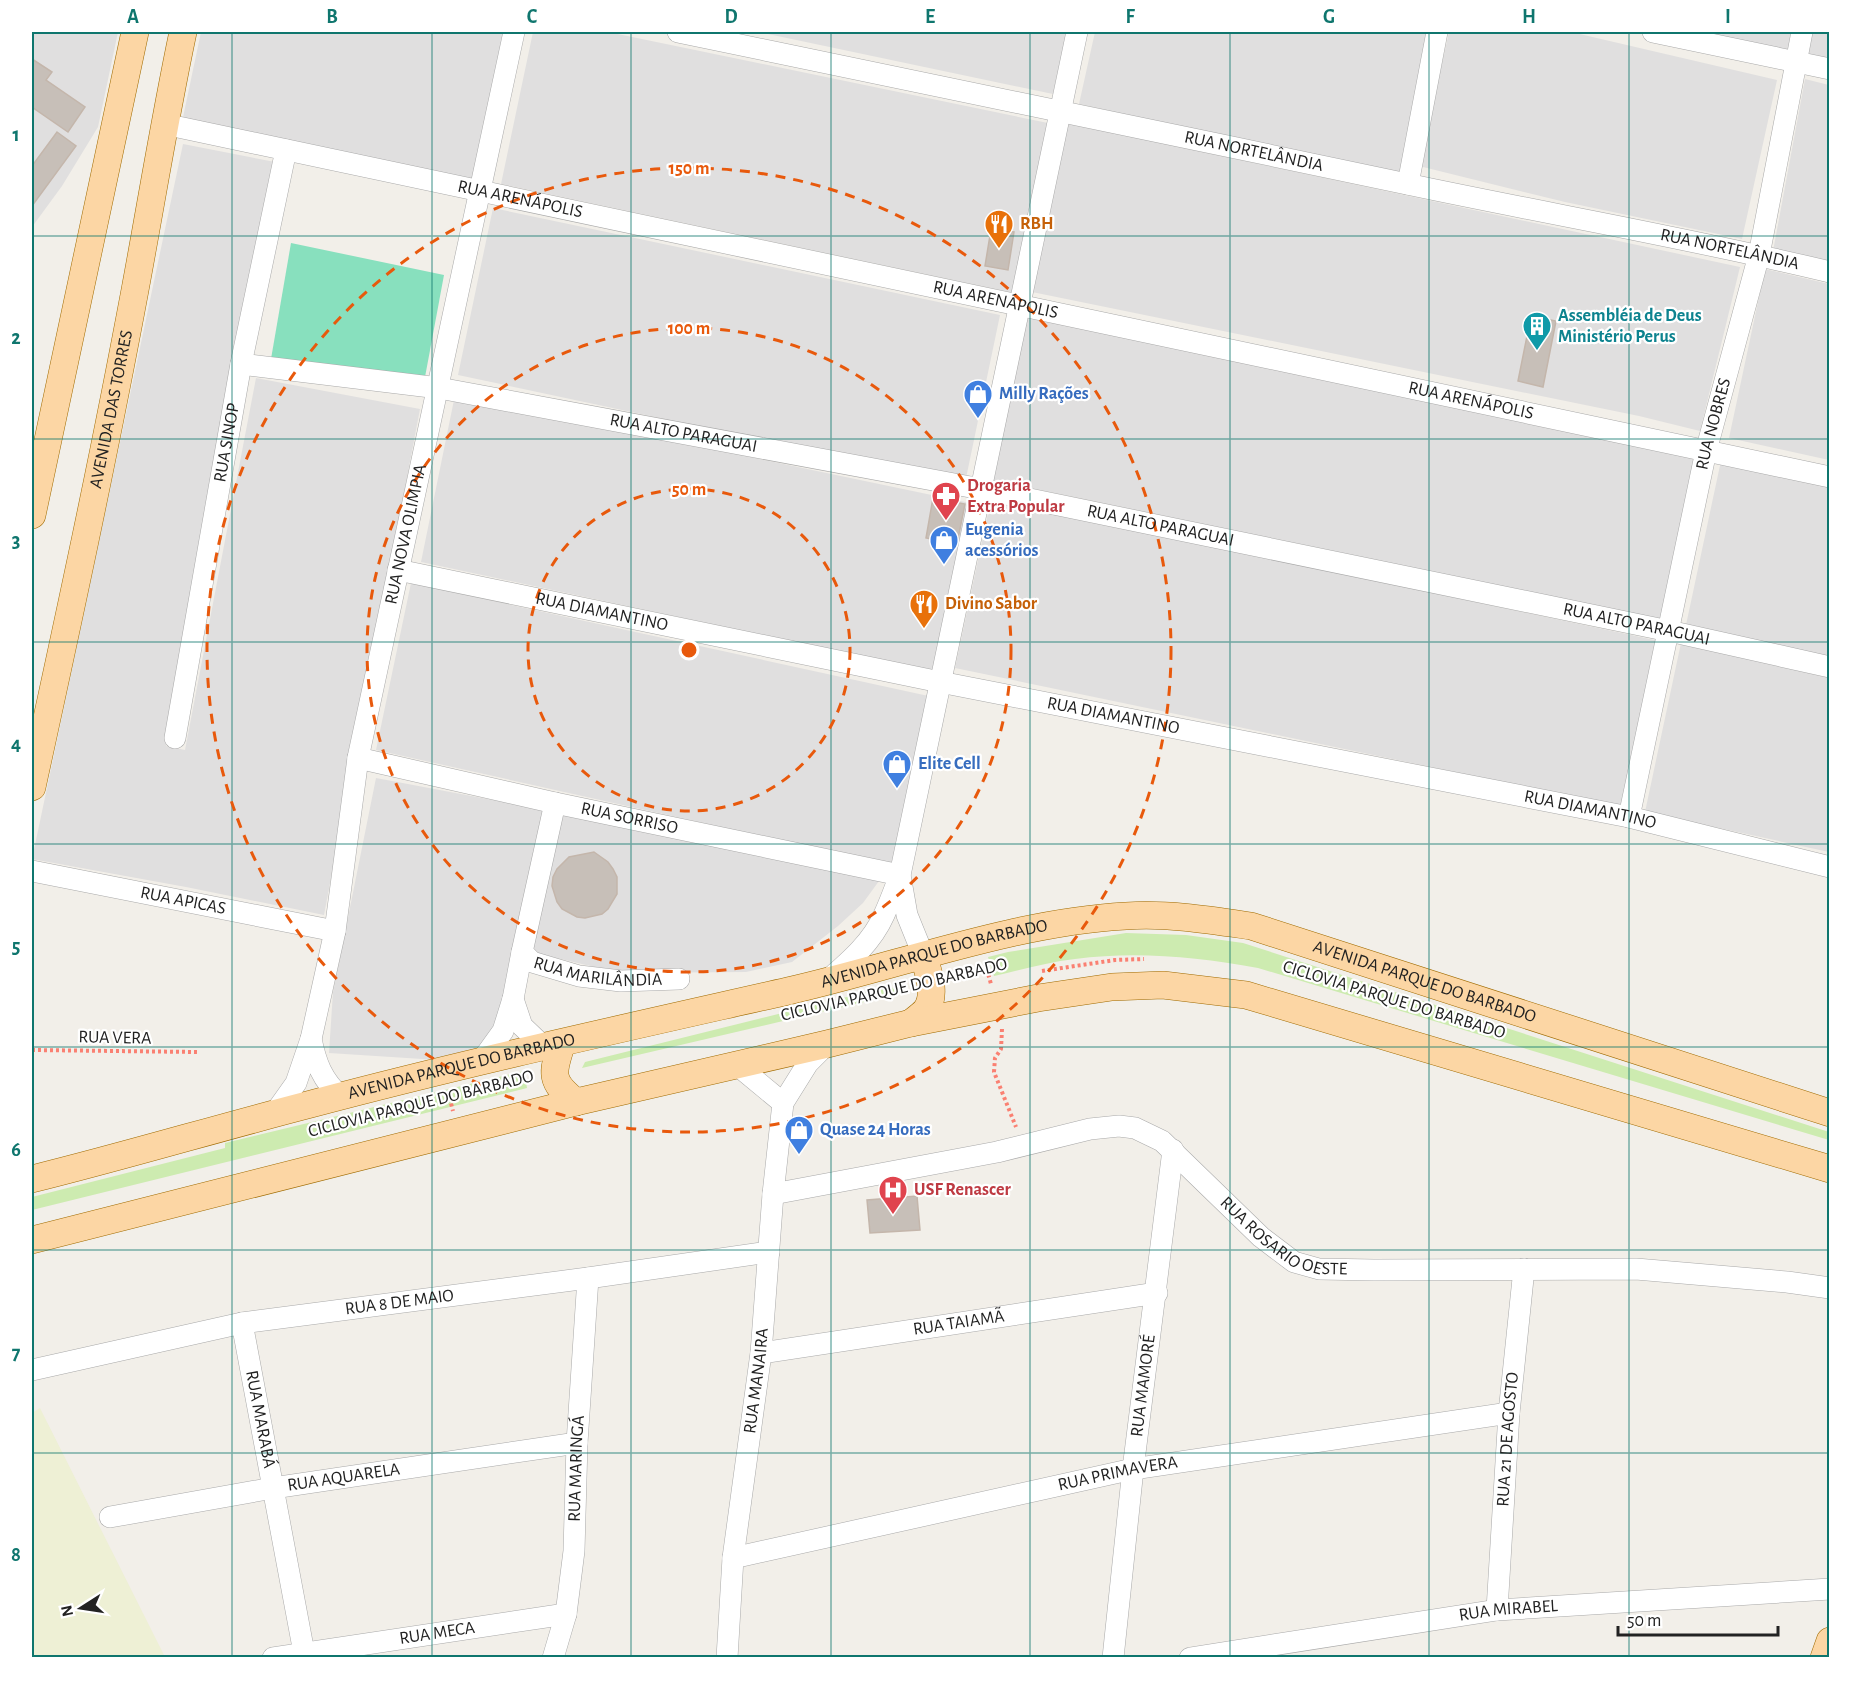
<svg xmlns="http://www.w3.org/2000/svg" width="1861" height="1689" viewBox="0 0 1861 1689" font-family="'Alegreya Sans',sans-serif">
<style>
.residential{fill:#e0dfdf}
.farmland{fill:#eef0d5}
.grass{fill:#cdebb0}
.pitch{fill:#88e0be}
.building{fill:#c7bfb8;stroke:#c4b6ab;stroke-width:1.5}
.lines{fill:none;stroke-linecap:round;stroke-linejoin:round}
.minor-casing{stroke:#a9a9a9;stroke-width:22}
.major-casing{stroke:#a06b00;stroke-width:28}
.path{stroke:#fa8072;stroke-width:4;stroke-dasharray:3 3;stroke-linecap:butt}
.minor{stroke:#fff;stroke-width:21}
.major{stroke:#fcd6a4;stroke-width:27}
.grid{fill:none;stroke:#0f766e;stroke-width:1.5;stroke-opacity:0.55}
.ring{fill:none;stroke:#e8590c;stroke-width:3;stroke-dasharray:10 8}
.labels{text-anchor:middle;dominant-baseline:central;stroke-width:4.5;stroke-linejoin:round;paint-order:stroke}
.street-label{font-size:18px;fill:#222;stroke:#fff}
.food-label{font-size:18px;font-weight:bold;fill:#c56008;stroke:#fff;text-anchor:start}
.culture-label{font-size:18px;font-weight:bold;fill:#0d838f;stroke:#fff;text-anchor:start}
.shop-label{font-size:18px;font-weight:bold;fill:#366cbe;stroke:#fff;text-anchor:start}
.health-label{font-size:18px;font-weight:bold;fill:#be3a42;stroke:#fff;text-anchor:start}
.centre{fill:#e8590c;stroke:#fff;stroke-width:3}
.ring-label{font-size:18px;text-anchor:middle;font-weight:bold;fill:#e8590c;stroke:#fff;stroke-width:4.5;stroke-linejoin:round;paint-order:stroke}
.neatline{fill:none;stroke:#0f766e;stroke-width:2}
.grid-label{font-size:20px;text-anchor:middle;font-weight:bold;fill:#0f766e}
</style>
<rect width="100%" height="100%" fill="#f2efe9"/>
<path class="residential" d="M32,32H118L98,127L62,186L32,227Z
M201,32H508L476,185L182,122Z
M533,32H608L1048,123L1014,293L501,184Z
M758,32H1067L1053,94Z
M1095,32H1434L1402,176L1079,104Z
M1449,32H1571L1777,80L1742,239L1565,202L1419,166Z
M1678,32H1792L1787,56Z
M1808,32H1829V65L1802,59Z
M1805,79L1829,85V264L1773,251Z
M1068,123L1740,267L1700,431L1639,416L1032,292Z
M183,144L275,162L166,746L185,750L256,378L420,409L324,915L186,887L32,859Z
M493,208L1000,315L965,483L458,375Z
M1765,269L1829,284V460L1729,438Z
M1029,311L1701,455L1660,619L992,480Z
M455,395L970,503L936,672L421,562Z
M1722,456L1829,481V658L1686,625Z
M991,499L1664,642L1623,807L955,668Z
M411,583L933,697L897,866L376,750Z
M1681,643L1829,678V852L1645,812Z
M376,778L546,810L501,1042L469,1062L329,1053L333,992Z
M559,813L879,881L863,903L838,926L792,962L746,972L620,973L531,952Z"/>
<path class="farmland" d="M40,1408L165,1657H32V1413Z"/>
<path class="grass" d="M1126,933L1186,935L1243,943L1829,1132V1140L1258,968C1196,957 1137,951 1075,959C1048,962 1021,970 994,976L988,957L1008,952Z
M891,986L896,992L894,995L582,1068L585,1062Z
M524,1071L527,1088L32,1210V1197L225,1148V1143Z"/>
<path class="pitch" d="M291,243L444,275L425,377L271,359Z"/>
<path class="building" d="M32,59L52,72L46,80L85,107L68,132L32,107Z
M57,132L76,146L32,206V166Z
M991,229L1014,232L1008,270L985,266Z
M1531,316L1556,321L1543,387L1518,381Z
M933,498L965,504L957,544L926,538Z
M594,852L608,862L613,869L617,877V894L608,909L602,914L585,918L577,917L562,909L557,902L552,886L553,877L557,869L569,857Z
M917,1196L920,1230L870,1233L867,1200Z"/>
<g class="lines">
<g class="minor-casing">
<g id="minor">
<path id="s1" d="M678,32C921,81 1164,133 1407,184C1548,214 1690,238 1830,272"/>
<path d="M1653,32L1830,69"/>
<path id="s2" d="M164,124L1830,477"/>
<path d="M1408,184L1437,32"/>
<path id="s3" d="M241,364L439,388L981,489L1669,631L1830,667"/>
<path id="s4" d="M398,570L940,682L1629,817L1830,867"/>
<path id="s5" d="M175,738L241,364L286,150"/>
<path id="s6" d="M358,758L555,803L900,875L1077,32"/>
<path id="s7" d="M555,803L522,952L532,962L579,976L621,981L679,979"/>
<path id="s8" d="M1629,817L1706,451L1759,255L1802,32"/>
<path id="s9" d="M32,871L335,931"/>
<path d="M828,980C850,961 872,942 884,915C890,902 895,888 900,875L907,915L924,957"/>
<path d="M513,999L522,1026L544,1047"/>
<path id="s10" d="M311,1039L335,931L358,758L514,32"/>
<path d="M480,1063L503,1031L513,999L522,952"/>
<path d="M737,1065L783,1103"/>
<path d="M274,1114L296,1083L311,1039C316,1063 322,1080 341,1097"/>
<path id="s11" d="M773,1194L997,1152L1090,1129L1119,1126L1135,1128L1162,1141L1261,1237L1294,1262L1319,1269L1374,1270L1636,1269L1787,1282L1830,1288"/>
<path id="s12" d="M242,1323L305,1658"/>
<path id="s13" d="M761,1353L1157,1293"/>
<path id="s14" d="M32,1370L242,1323L588,1278L769,1252"/>
<path id="s15" d="M110,1517L273,1488L577,1443"/>
<path id="s16" d="M733,1558L1133,1469L1509,1413"/>
<path id="s17" d="M1497,1610L1509,1413L1524,1269"/>
<path id="s18" d="M273,1658L566,1614"/>
<path id="s19" d="M553,1658L566,1614L574,1551L577,1443L588,1278"/>
<path id="s20" d="M727,1658L733,1558L761,1353L773,1194L783,1103L808,1063L827,1044"/>
<path id="s21" d="M1113,1658L1133,1469L1173,1150"/>
<path id="s22" d="M1190,1658L1497,1610L1830,1589"/>
</g>
</g>
<g class="major-casing">
<g id="major">
<path d="M32,515L135,32"/>
<path id="s23" d="M32,787C68,622 104,456 135,290C151,204 165,117 183,32"/>
<path d="M911,1023C916,1019 923,1014 926,1010C937,995 928,972 924,957"/>
<path d="M562,1043C552,1073 549,1081 576,1102"/>
<path id="s24" d="M32,1179C125,1156 218,1128 311,1104C469,1062 629,1027 788,991C898,966 1014,922 1126,916C1167,913 1210,920 1251,926L1830,1113"/>
<path d="M32,1240L576,1102L827,1044L911,1023L1038,998L1112,987L1163,985L1246,995L1830,1169"/>
<path d="M1824,1658L1830,1641"/>
</g>
</g>
<path class="path" d="M985,963L991,984
M1042,971L1115,960L1144,959
M1002,1029L1001,1049L995,1058L994,1072L1016,1127
M32,1050L197,1052
M448,1092L453,1111"/>
<use href="#minor" class="minor"/>
<use href="#major" class="major"/>
</g>
<path class="grid" d="M232,32V1658M432,32V1658M631,32V1658M831,32V1658M1030,32V1658M1230,32V1658M1429,32V1658M1629,32V1658M32,236H1830M32,439H1830M32,642H1830M32,844H1830M32,1047H1830M32,1250H1830M32,1453H1830"/>
<g class="ring">
<circle cx="689" cy="650" r="161"/>
<circle cx="689" cy="650" r="322"/>
<circle cx="689" cy="650" r="482"/>
</g>
<defs>
<g id="restaurant-pin" transform="scale(1.5)"><path d="M0 17L-7.5 6A9.5 9.5 0 1 1 7.5 6Z" fill="#e8710a" stroke="#fff"/><path d="M-5-6h1v4h1v-4h1v4h1v-4h1v5L-1.5 .5V6h-2V.5L-5-1ZM5-6V6H3V1.5H1.5Q1.5-4 5-6Z" fill="#fff"/></g>
<g id="building-pin" transform="scale(1.5)"><path d="M0 17L-7.5 6A9.5 9.5 0 1 1 7.5 6Z" fill="#0f9aa8" stroke="#fff"/><path d="M-4-6H4V6H1V3H-1V6H-4ZM-2.5-4.3h1.7v1.8h-1.7ZM.8-4.3h1.7v1.8H.8ZM-2.5-1h1.7V.8h-1.7ZM.8-1h1.7V.8H.8Z" fill="#fff"/></g>
<g id="shop-pin" transform="scale(1.5)"><path d="M0 17L-7.5 6A9.5 9.5 0 1 1 7.5 6Z" fill="#3f7fe0" stroke="#fff"/><path d="M-5-2.5h2.3a2.7 3.5 0 0 1 5.4 0H5L5.5 6h-11ZM-1.5-2.5h3a1.5 2.3 0 0 0-3 0Z" fill="#fff"/></g>
<g id="pharmacy-pin" transform="scale(1.5)"><path d="M0 17L-7.5 6A9.5 9.5 0 1 1 7.5 6Z" fill="#e0444e" stroke="#fff"/><path d="M-2-6h4v4h4v4h-4v4h-4v-4h-4v-4h4Z" fill="#fff"/></g>
<g id="hospital-pin" transform="scale(1.5)"><path d="M0 17L-7.5 6A9.5 9.5 0 1 1 7.5 6Z" fill="#e0444e" stroke="#fff"/><path d="M-5-5h3v3.5h4V-5h3V5h-3V1.5h-4V5h-3Z" fill="#fff"/></g>
</defs>
<g fill-rule="evenodd">
<use href="#restaurant-pin" x="999" y="224"/>
<use href="#building-pin" x="1537" y="326"/>
<use href="#shop-pin" x="978" y="394"/>
<use href="#pharmacy-pin" x="946" y="496"/>
<use href="#shop-pin" x="944" y="540"/>
<use href="#restaurant-pin" x="924" y="604"/>
<use href="#shop-pin" x="897" y="764"/>
<use href="#shop-pin" x="799" y="1130"/>
<use href="#hospital-pin" x="893" y="1190"/>
</g>
<g class="labels">
<g class="street-label">
<text stroke="none"><textPath href="#s1" startOffset="588">RUA NORTELÂNDIA</textPath></text>
<text stroke="none"><textPath href="#s2" startOffset="364">RUA ARENÁPOLIS</textPath></text>
<text stroke="none"><textPath href="#s1" startOffset="1074">RUA NORTELÂNDIA</textPath></text>
<text stroke="none"><textPath href="#s2" startOffset="850">RUA ARENÁPOLIS</textPath></text>
<text stroke="none"><textPath href="#s2" startOffset="1336">RUA ARENÁPOLIS</textPath></text>
<text stroke="none"><textPath href="#s23" startOffset="386">AVENIDA DAS TORRES</textPath></text>
<text stroke="none"><textPath href="#s8" startOffset="402">RUA NOBRES</textPath></text>
<text stroke="none"><textPath href="#s3" startOffset="448">RUA ALTO PARAGUAI</textPath></text>
<text stroke="none"><textPath href="#s5" startOffset="300">RUA SINOP</textPath></text>
<text stroke="none"><textPath href="#s3" startOffset="934">RUA ALTO PARAGUAI</textPath></text>
<text stroke="none"><textPath href="#s10" startOffset="514">RUA NOVA OLIMPIA</textPath></text>
<text stroke="none"><textPath href="#s4" startOffset="208">RUA DIAMANTINO</textPath></text>
<text stroke="none"><textPath href="#s3" startOffset="1420">RUA ALTO PARAGUAI</textPath></text>
<text stroke="none"><textPath href="#s4" startOffset="730">RUA DIAMANTINO</textPath></text>
<text stroke="none"><textPath href="#s4" startOffset="1216">RUA DIAMANTINO</textPath></text>
<text stroke="none"><textPath href="#s6" startOffset="278">RUA SORRISO</textPath></text>
<text stroke="none"><textPath href="#s9" startOffset="154">RUA APICAS</textPath></text>
<text stroke="none"><textPath href="#s24" startOffset="930">AVENIDA PARQUE DO BARBADO</textPath></text>
<text stroke="none"><textPath href="#s7" startOffset="234">RUA MARILÂNDIA</textPath></text>
<text stroke="none"><textPath href="#s24" startOffset="1434">AVENIDA PARQUE DO BARBADO</textPath></text>
<text transform="translate(894 990) rotate(-13)">CICLOVIA PARQUE DO BARBADO</text>
<text transform="translate(1394 1000) rotate(17)">CICLOVIA PARQUE DO BARBADO</text>
<text transform="translate(115 1038) rotate(1)">RUA VERA</text>
<text stroke="none"><textPath href="#s24" startOffset="444">AVENIDA PARQUE DO BARBADO</textPath></text>
<text transform="translate(421 1104) rotate(-14)">CICLOVIA PARQUE DO BARBADO</text>
<text stroke="none"><textPath href="#s11" startOffset="558">RUA ROSARIO OESTE</textPath></text>
<text stroke="none"><textPath href="#s14" startOffset="374">RUA 8 DE MAIO</textPath></text>
<text stroke="none"><textPath href="#s13" startOffset="200">RUA TAIAMÃ</textPath></text>
<text stroke="none"><textPath href="#s20" startOffset="279">RUA MANAIRA</textPath></text>
<text stroke="none"><textPath href="#s21" startOffset="274">RUA MAMORÉ</textPath></text>
<text stroke="none"><textPath href="#s12" startOffset="98">RUA MARABÁ</textPath></text>
<text stroke="none"><textPath href="#s17" startOffset="171">RUA 21 DE AGOSTO</textPath></text>
<text stroke="none"><textPath href="#s19" startOffset="192">RUA MARINGÁ</textPath></text>
<text stroke="none"><textPath href="#s16" startOffset="394">RUA PRIMAVERA</textPath></text>
<text stroke="none"><textPath href="#s15" startOffset="237">RUA AQUARELA</textPath></text>
<text stroke="none"><textPath href="#s22" startOffset="322">RUA MIRABEL</textPath></text>
<text stroke="none"><textPath href="#s18" startOffset="166">RUA MECA</textPath></text>
</g>
<g class="food-label">
<text x="1020" y="224">RBH</text>
<text x="945" y="604">Divino Sabor</text>
</g>
<g class="culture-label">
<text x="1558" y="316">Assembléia de Deus<tspan x="1558" dy="21">Ministério Perus</tspan></text>
</g>
<g class="shop-label">
<text x="999" y="394">Milly Rações</text>
<text x="965" y="530">Eugenia<tspan x="965" dy="21">acessórios</tspan></text>
<text x="918" y="764">Elite Cell</text>
<text x="820" y="1130">Quase 24 Horas</text>
</g>
<g class="health-label">
<text x="967" y="486">Drogaria<tspan x="967" dy="21">Extra Popular</tspan></text>
<text x="914" y="1190">USF Renascer</text>
</g>
</g>
<circle cx="689" cy="650" r="9" class="centre"/>
<g class="ring-label">
<text x="689" y="174">150 m</text>
<text x="689" y="334">100 m</text>
<text x="689" y="495">50 m</text>
</g>
<rect width="1861" height="1689" fill="none" stroke="#ffffff" stroke-width="66"/>
<g transform="translate(81 1608) rotate(258)" stroke="#ffffff" stroke-width="4.5" paint-order="stroke">
<path d="M0-4.5L10 22L0 15L-10 22Z" fill="#222222"/>
<text y="-9" font-size="16" font-weight="bold" text-anchor="middle" fill="#222222">N</text>
</g>
<path d="M1618 1626v9h160v-9" fill="none" stroke="#222222" stroke-width="3"/>
<text x="1627" y="1626" font-size="18" fill="#222222" stroke="#ffffff" stroke-width="4.5" paint-order="stroke">50 m</text>
<rect x="33" y="33" width="1795" height="1623" class="neatline"/>
<g class="grid-label">
<text x="133" y="23">A</text>
<text x="332" y="23">B</text>
<text x="532" y="23">C</text>
<text x="731" y="23">D</text>
<text x="930" y="23">E</text>
<text x="1130" y="23">F</text>
<text x="1329" y="23">G</text>
<text x="1529" y="23">H</text>
<text x="1728" y="23">I</text>
<text x="16" y="141">1</text>
<text x="16" y="344">2</text>
<text x="16" y="547">3</text>
<text x="16" y="750">4</text>
<text x="16" y="953">5</text>
<text x="16" y="1156">6</text>
<text x="16" y="1359">7</text>
<text x="16" y="1561">8</text>
</g>
</svg>
